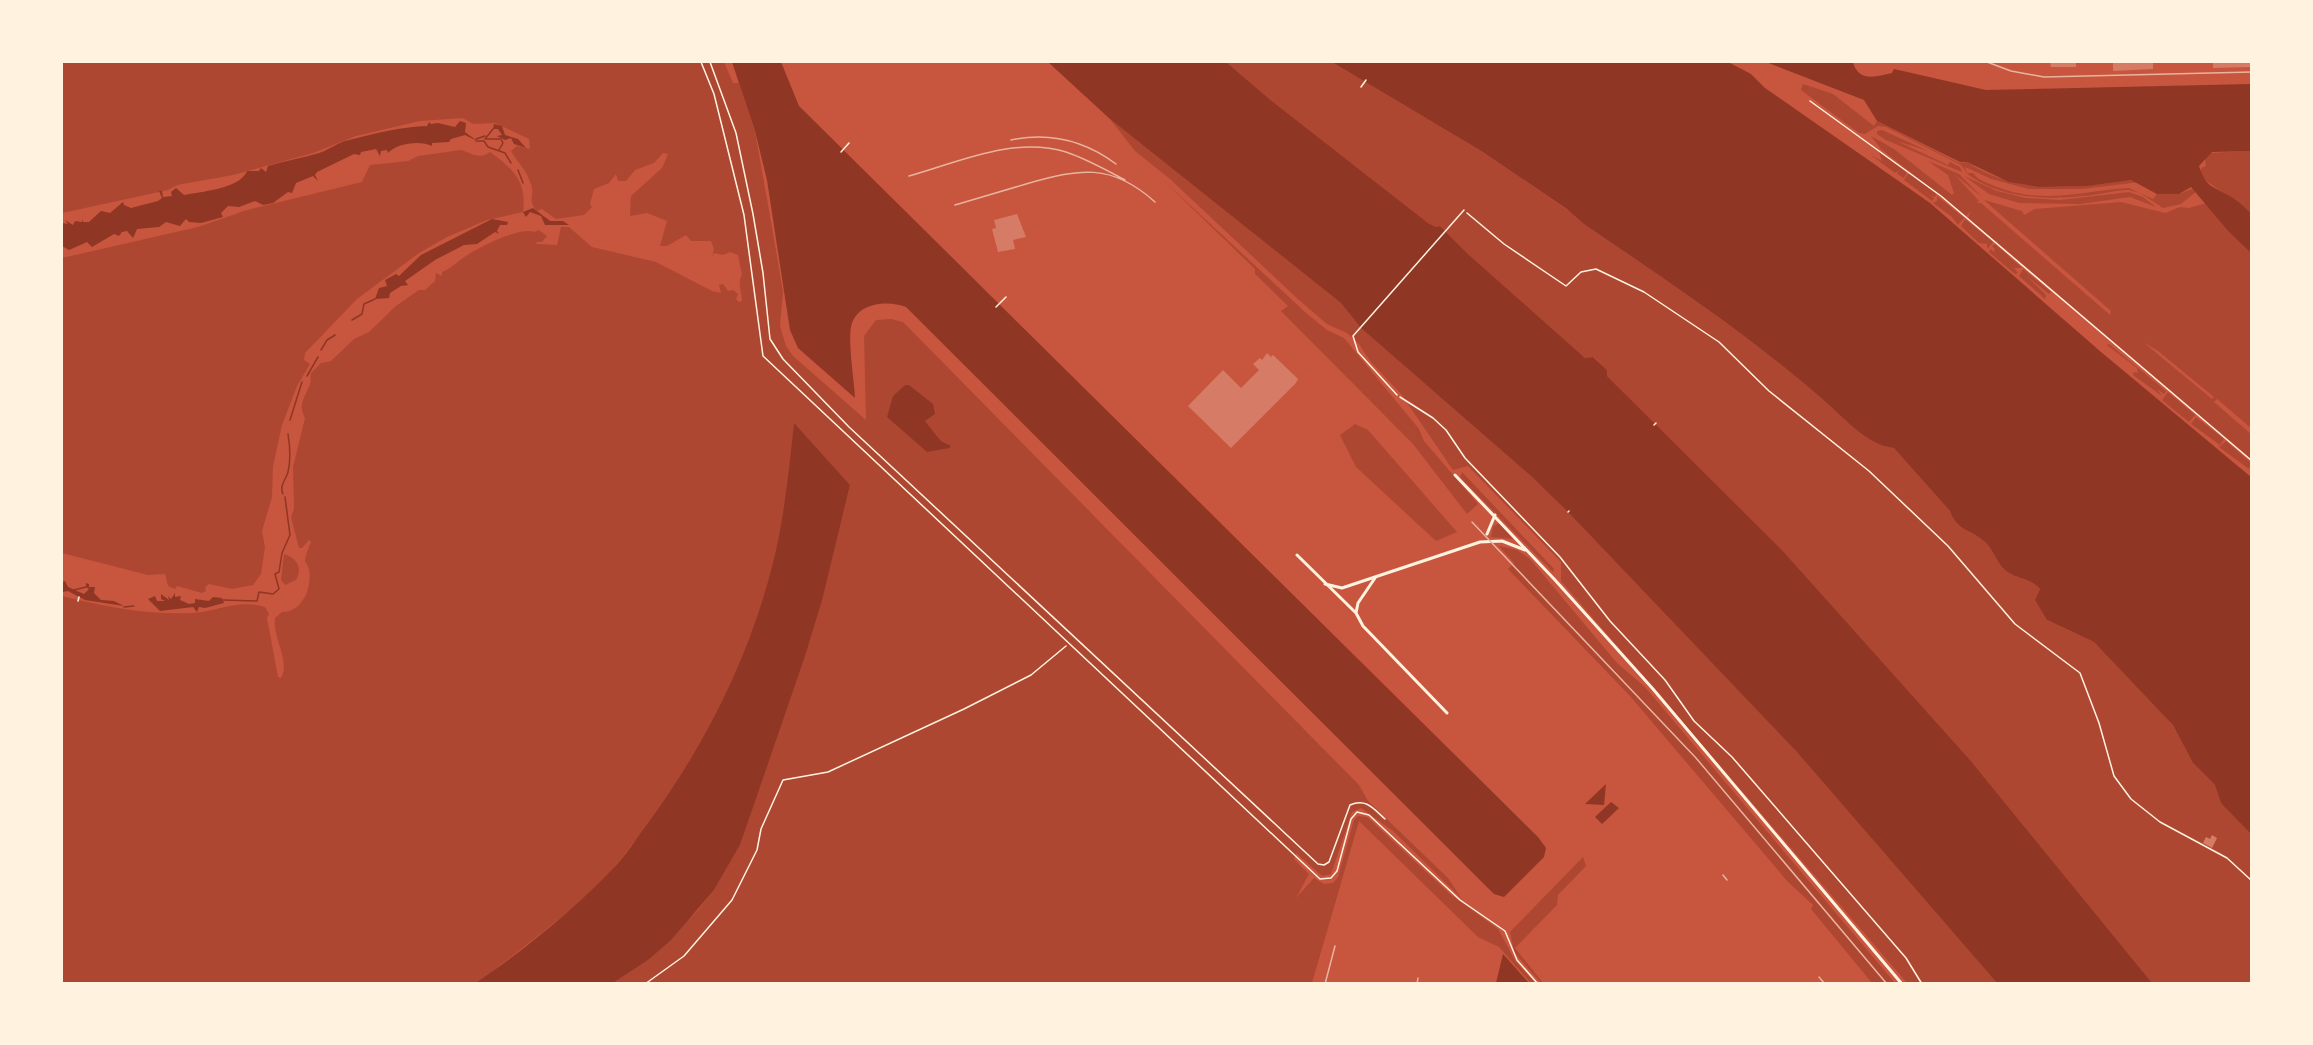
<svg xmlns="http://www.w3.org/2000/svg" width="2313" height="1045" viewBox="0 0 2313 1045" font-family="Arial,sans-serif">
<style>
.green{fill:#ae4732;fill-rule:evenodd}
.water{fill:#8f3625}
.lines{fill:none;stroke-linecap:round;stroke-linejoin:round}
.stream{stroke:#8f3625;stroke-width:1.5}
.building{fill:#d67c66}
.path{stroke:#fff3e0;stroke-width:1.5}
.service{stroke:#fff3e0;stroke-width:1.5}
.minor{stroke:#fff3e0;stroke-width:3}
.rail{stroke:#e9b49f;stroke-width:1.5}
</style>
<rect width="100%" height="100%" fill="#c8553d"/>
<path class="green" d="M62,62H724L733,83H739L755,132L773,233L783,292L780,326L786,346L793,356L866,420L864,336L876,320L891,319L903,322L1359,785L1368,801L1448,878L1461,898L1393,831L1361,808L1352,812L1331,874L1322,876L1296,853L1294,859L1309,874L1296,898L1314,878L1324,884L1333,883L1338,877L1354,820L1358,816L1367,817L1450,894L1498,929L1516,962L1535,983H1531L1499,947L1478,937L1359,821L1312,983H613L648,960L698,910L714,890L740,845L823,597L850,485L794,424C790,462 787,500 779,537C754,655 696,769 619,861C583,905 529,942 485,977L476,984L62,983V596C105,607 148,615 193,613C221,611 236,599 265,607L269,614L267,618L278,677L281,678C291,662 272,637 275,618L282,612C303,612 312,588 309,569C308,565 305,563 305,560C305,557 309,546 311,542L309,540L302,548H299L291,517L294,509L293,467L305,418C297,404 306,396 310,384C311,381 310,377 311,373L321,363L331,361L354,339L369,332L396,306L419,290H425L435,281L436,273L442,276V272C451,269 460,259 469,254C481,246 522,226 534,232L539,230L547,236L542,242H536L537,244L557,245L561,227H569L592,247L656,262L712,291L721,293L719,285L723,284L728,291L733,290L738,294L736,299L739,302L742,301C742,293 737,282 742,275L738,255L730,252L723,255L714,253L712,257L714,249L711,241H691L686,235L667,246H660L667,221L647,213L630,216L631,196L662,168L668,154L663,153L654,163L635,170L626,181H618L616,174L609,183L594,189L590,204L592,207L584,215L556,219L542,209L537,211C527,201 535,195 531,184C525,167 519,165 511,151L517,146L530,149L529,139L495,123L473,124L463,118L420,121L356,136L313,153L233,175L177,185L168,190L62,213ZM905,385L920,396L925,421L941,441L951,446L887,417Z
M1226,62H1332L1483,152L1735,324V327L1886,447L1894,448L1950,511C1958,531 1971,529 1985,542C1995,551 1997,567 2011,574C2023,580 2031,579 2040,589L2035,600L2048,621L2094,642L2161,711L2173,725L2193,763L2215,785L2222,803L2251,834V983H2152L1970,760L1782,550L1607,376V370L1594,357L1585,358L1469,255L1440,226L1436,227L1428,223L1273,102Z
M1803,84L1833,94L1874,126L1877,121L1959,163L1967,162C2008,190 2055,189 2103,184C2117,182 2126,178 2140,182L2082,189H2029L1991,179L1965,167L1967,173H1973C1977,179 1985,182 1992,185C2042,206 2079,191 2129,188L2153,199L2157,194H2179L2192,189L2196,192L2181,204L2163,208L2140,193L2129,190C2114,190 2098,195 2083,196C2046,200 2001,198 1970,176C1966,173 1964,168 1961,165L1886,127L1878,126L1865,134L1859,133L1801,90Z
M1110,119L1341,303L1361,328L1531,476L1568,512L1796,751L1997,983H1907L1561,581V562L1468,466L1453,470L1401,394L1370,361L1359,344L1347,333L1327,324L1299,300L1170,179L1135,151Z
M1882,130L1928,151L1897,141L1901,143L1948,165L1950,162L1960,167L1962,172L1886,140L1877,134V131Z
M1871,136L1894,149L1952,195L1954,193L1948,175L1928,161L1959,174L1982,197L1954,174L1979,201L1977,203H1981L2110,315L2111,311L1984,200L2022,211L2024,215L2035,209L2121,202L2165,213L2180,207L2189,208L2207,203L2229,232L2251,253V428L2217,399L2214,402L2251,434V459L1968,218L1971,211L1966,216L1881,149ZM2143,342L2158,351L2214,397L2212,399Z
M461,150C471,153 480,160 490,152C513,169 527,181 523,212L487,220L447,237L419,253L357,299L305,353L304,360L310,364L297,386L282,425L273,466L272,497L262,531L265,547L261,574L253,585L232,589L209,584L205,587L206,591L202,593L177,586L175,589L168,586L165,574L148,575L62,553V258L198,227L247,210L362,182L370,165L408,161L418,156Z
M2250,151L2251,213L2201,177V168L2206,166L2205,158L2210,153Z
M1879,152L1907,172L1904,178L1897,174L1899,171L1895,173L1871,155L1882,161Z
M1909,173L1936,194L1935,197L1930,195L1934,198L1932,201L1904,180Z
M1964,176L1997,191L2026,198L2060,200L2129,192L2143,197L2156,207L2130,197L2080,204L2019,203L1989,194Z
M1161,178L1306,313L1327,330L1344,338L1419,429L1424,441L1478,504L1467,514L1413,444L1281,311L1288,306L1255,274V269Z
M1937,196L1964,218L1958,225L1952,217L1933,203L1937,201Z
M1965,219L1993,242L1987,249V244L1979,243L1961,226Z
M1995,244L2022,268H2014L2018,273L2015,274L1989,252L1990,249L1994,252L1995,249L1992,246Z
M2023,269L2051,292L2049,294L2027,276L2046,295L2045,299L2019,276Z
M2109,344L2166,391L2164,394L2157,389L2162,396L2133,375L2134,372L2138,373L2137,368L2107,345Z
M2168,392L2195,415L2189,422L2162,400Z
M2196,417L2224,439L2220,445L2191,424Z
M1355,424L1368,430L1457,532L1436,541L1356,467L1340,435Z
M2226,441L2251,463L2249,469L2219,447Z
M1462,472L1554,569L1553,572L1460,477Z
M1499,523L1513,539L1491,537L1493,527Z
M1499,546L1517,550L1530,559L1617,663L1645,687L1895,983H1872L1811,909L1813,905L1788,882L1630,696L1508,569L1514,563Z
M284,554C297,558 303,568 296,580L285,585L281,580Z
M1583,857L1586,866L1558,895L1557,905L1515,948L1543,983H1541L1514,952L1510,932Z"/>
<path class="water" d="M732,62H781L799,106L1538,837L1546,848L1544,857L1504,897L1494,894L906,307C888,300 856,302 851,327C848,343 854,380 855,398L798,348L790,330L767,180L755,131Z
M1048,62H1226L1273,102L1428,223L1436,227L1440,226L1469,255L1585,358L1593,357L1607,370V376L1782,550L1970,760L2152,983H1997L1796,751L1568,512L1531,476L1361,328L1341,303L1110,119Z
M1332,62H1728L1751,74L1765,88L1930,203L2101,352L2251,477V834L2221,803L2215,785L2193,763L2173,725L2094,642L2047,620L2035,600L2040,589C2031,579 2023,580 2011,574C1997,567 1995,551 1985,542C1971,529 1957,531 1950,511L1894,448C1868,445 1846,420 1827,403C1751,336 1668,281 1584,224L1567,209L1483,152Z
M1766,62H1853C1858,82 1875,77 1892,73L1894,69L1986,90L2251,84V151L2212,152L2199,166C2206,186 2209,185 2228,195C2236,199 2244,207 2251,213V253L2229,232L2191,187L2179,194H2157L2131,180L2087,186L2040,187L2009,182L1967,162H1960L1877,121L1864,100Z
M460,121L466,123L465,132L477,141L465,135L451,139L449,142L432,143V146C420,140 397,143 388,153L387,150L381,151L380,156L376,149L361,152L360,155L354,154L317,172L315,175L318,181L313,176L296,183L292,193L288,192L273,203L263,205L255,201L239,207L228,206L221,213L223,217L201,223L189,222L186,219L180,226L166,222L159,227L137,229L133,238L127,231L122,232L119,236L114,234L92,247L87,242L69,250L62,246V223L68,224L65,220L73,225L75,221L82,222V219L83,222H89L101,211L110,213L123,202L124,205L131,208L158,201L162,198L159,191H162L163,197L172,196L171,192L176,188L184,195C199,192 240,189 247,171H259L261,168L266,172L268,166C285,161 302,158 319,153C329,150 338,142 349,140C377,133 400,127 427,126L429,122L431,124L438,123L455,127Z
M494,124L502,126L505,135L518,139L526,148L514,144L511,138L505,140L497,136L502,135L498,129H493Z
M533,208L550,221H563L569,225H545L541,216L530,212L526,217L523,212Z
M492,219L508,222L507,225H500L497,231L499,234L495,232L477,244L464,245L435,260L405,281L408,285L401,286L390,293L389,298L375,299L379,288L387,286L385,280L396,274L399,276L421,255Z
M905,385H909L933,404L935,414L925,421L941,441L951,446L949,448L927,452L887,417L893,396Z
M794,423L850,485L823,597L805,656L740,845L714,890L671,940L648,960L613,983H476C524,950 579,906 618,863C629,851 638,836 648,823C710,739 758,639 779,536C786,499 790,461 794,423Z
M65,581L68,587L84,594L89,589L86,587V583L89,584V587H95L94,593L101,600L114,601L124,606L85,600L68,591L62,592V582Z
M175,593V597L181,596L180,600L189,604L195,603V599L209,601L213,597L222,598L224,603L205,608L199,607L197,612L193,607L160,611L148,599L155,596L157,601H165L161,599V594L169,600L168,596L171,599Z
M1606,784L1604,805L1585,804Z
M1611,802L1619,808L1602,824L1595,817Z
M1503,954L1529,983H1496Z"/>
<g class="lines">
<path class="stream" d="M476,139L485,136
M485,139L493,129
M486,139H501L503,143L499,150
M476,141H484L488,147L505,153L511,163
M518,170L523,183
M352,320L362,314L364,304L375,299
M321,350L327,340L335,335
M307,376L318,357
M290,420L302,382
M283,494C279,485 286,480 288,472C291,459 290,446 288,434
M74,590L86,587
M223,600L257,601L259,592L273,594L279,589L275,574L279,572L282,553L290,535L285,497
M124,607L134,606"/>
</g>
<path class="building" d="M2050,62H2076V67H2051Z
M2113,62H2153V69L2113,71Z
M2213,62H2252V67L2213,68Z
M1017,214L1026,237L1013,240L1015,249L998,252L992,229L996,228L994,220Z
M1267,353L1271,357L1273,355L1298,379L1296,383L1231,448L1188,406L1223,370L1241,388L1259,370L1253,364L1260,358L1262,360Z
M2212,835L2217,838L2212,848L2203,843L2206,837L2210,839Z"/>
<g class="lines">
<path class="path" d="M710,62L736,133L753,214L763,273L770,339L783,359L849,427L1318,864L1324,865L1329,862L1350,805C1366,798 1373,808 1385,819
M1361,87L1366,80
M841,152L849,143
M1467,213L1504,244L1566,286L1581,272L1596,269L1644,292L1719,342L1769,391L1869,471L1948,546L2015,624L2080,673L2099,723L2114,776L2131,799L2160,822L2227,858L2252,881
M996,307L1006,297
M1400,397L1433,418L1446,430L1465,458L1560,557L1610,621L1665,680L1694,721L1732,757L1906,958L1922,984
M1654,425L1656,423
M1568,512L1569,511
M78,601L79,597
M645,984L684,956L732,900L757,850L761,829L783,780L828,772L964,709L1031,675L1066,646"/>
<path class="service" d="M701,62L714,94L744,215L763,356L1320,879L1331,878L1337,871L1351,819L1357,812L1369,815L1460,900L1505,931L1517,960L1538,984
M1810,101L1941,196L2252,461
M1397,395L1358,352L1353,336L1464,210"/>
<path class="minor" d="M1455,475L1555,580L1653,689L1902,984
M1487,534L1495,515
M1297,555L1356,613L1363,626L1447,713
M1325,584L1342,588L1480,542L1502,541L1525,550
M1356,613L1358,603L1375,578"/>
<path class="rail" d="M1987,62L2011,71L2044,77L2252,72
M1011,140C1049,132 1085,141 1116,164
M909,176C959,162 1014,136 1066,152C1087,159 1106,170 1125,180
M955,205C979,198 1002,191 1026,184C1079,169 1111,162 1155,202
M1472,522L1696,758L1887,984
M1723,875L1727,880
M1819,977L1825,984
M1325,984L1335,946
M1417,984L1418,978"/>
</g>
<rect width="2313" height="1045" fill="none" stroke="#fff3e0" stroke-width="126"/>
</svg>
